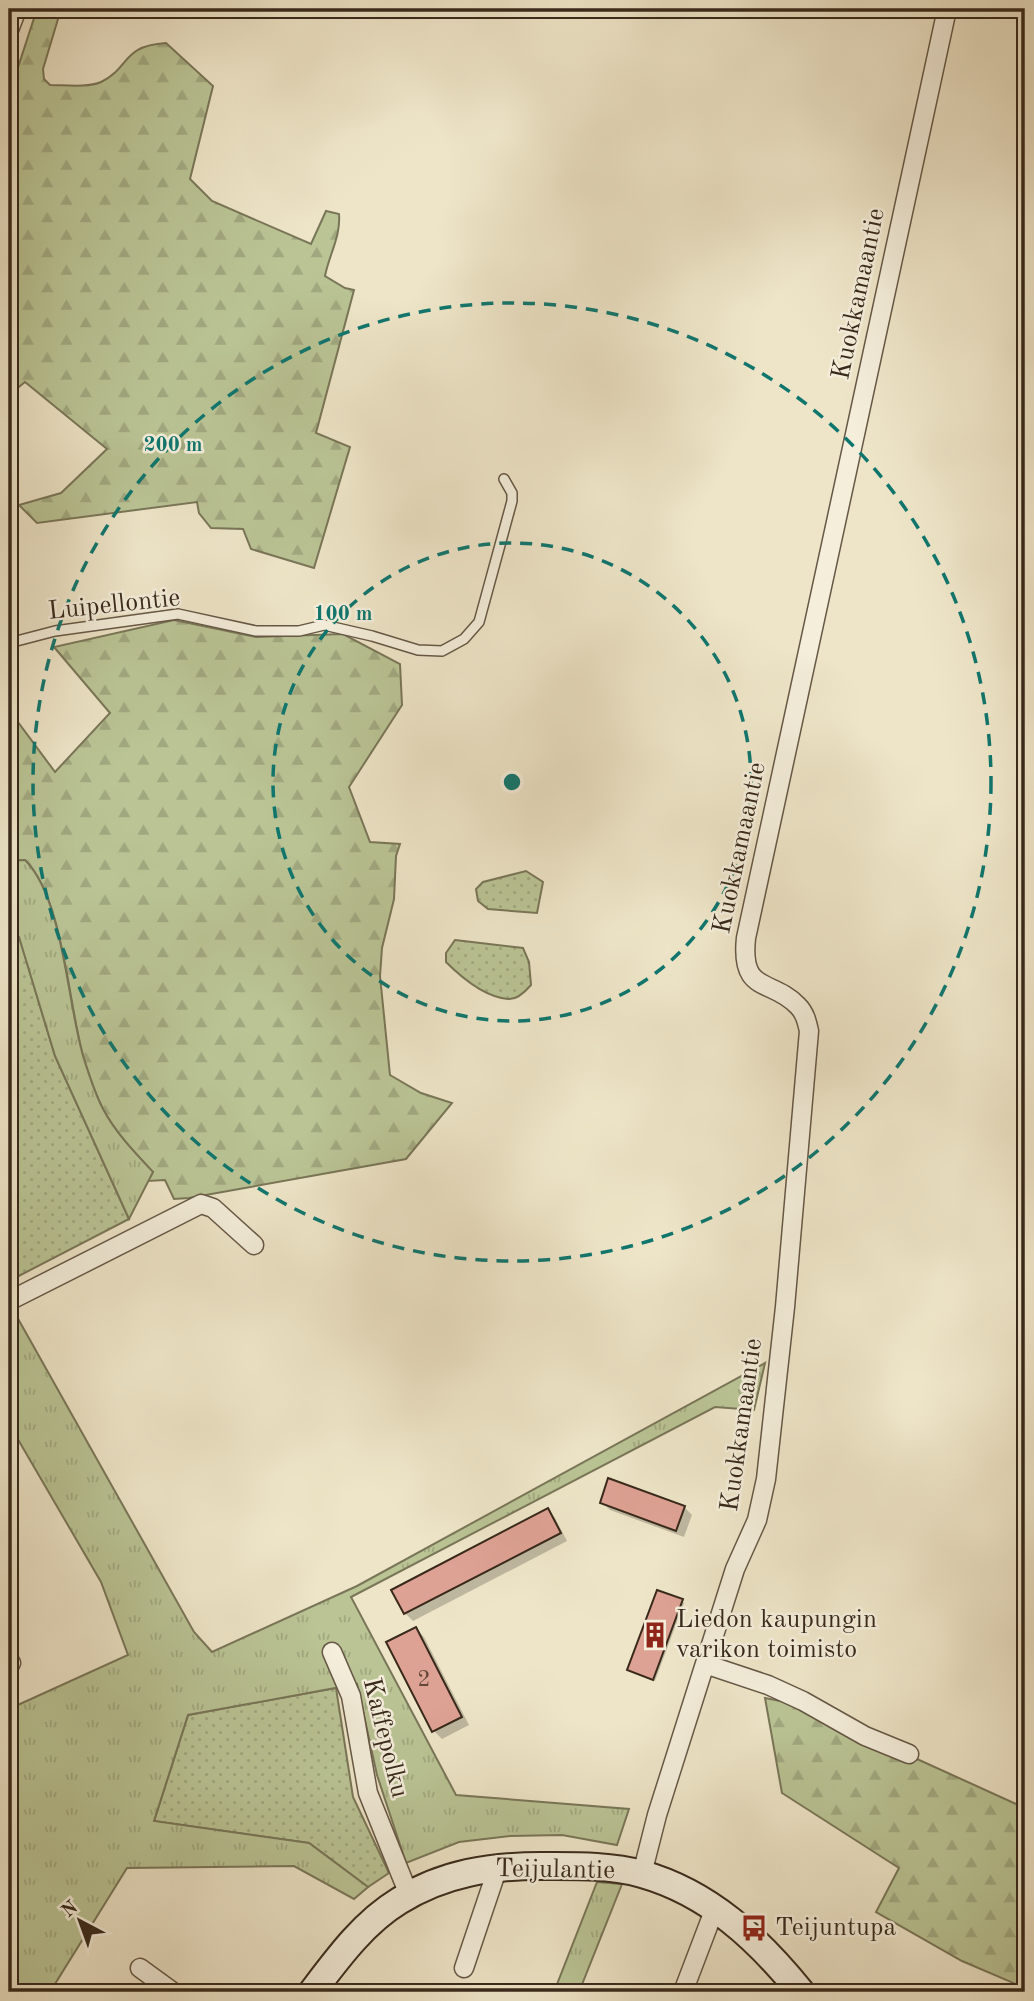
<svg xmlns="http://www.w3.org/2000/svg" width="1034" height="2001" viewBox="0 0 1034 2001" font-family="'Old Standard TT',serif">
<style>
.grass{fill:url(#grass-dots);stroke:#797658;stroke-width:2}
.forest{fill:url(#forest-firs);stroke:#797658;stroke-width:2}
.park{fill:url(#park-tufts);stroke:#797658;stroke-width:2}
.shadow{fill:#0003}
.building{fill:#dea294;stroke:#38291b;stroke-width:2}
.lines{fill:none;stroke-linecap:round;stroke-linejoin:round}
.lane-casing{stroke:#665846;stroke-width:12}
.street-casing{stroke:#665846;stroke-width:21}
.secondary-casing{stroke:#38291b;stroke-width:30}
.lane{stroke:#f4eedb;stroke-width:9}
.street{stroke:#f4eedb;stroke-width:18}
.secondary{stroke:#f4eedb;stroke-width:26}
.ring{fill:none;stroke:#0f766e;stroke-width:3.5;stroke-dasharray:12 9}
.labels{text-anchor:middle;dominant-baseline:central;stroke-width:5;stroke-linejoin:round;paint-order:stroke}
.number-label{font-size:23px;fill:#624739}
.street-label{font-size:26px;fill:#38291b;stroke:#f4eedb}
.poi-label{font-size:26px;fill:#38291b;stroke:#f4eedb;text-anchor:start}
.centre{fill:#0f766e;stroke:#f4eedb;stroke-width:3.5}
.ring-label{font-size:21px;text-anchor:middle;font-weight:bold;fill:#0f766e;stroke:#f4eedb;stroke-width:5;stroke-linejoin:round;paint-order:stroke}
</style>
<defs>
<pattern id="grass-dots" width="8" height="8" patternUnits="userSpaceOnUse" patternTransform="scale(1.75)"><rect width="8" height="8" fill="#bac495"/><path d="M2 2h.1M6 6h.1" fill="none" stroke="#a1a880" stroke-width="1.8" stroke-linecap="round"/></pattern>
<pattern id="forest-firs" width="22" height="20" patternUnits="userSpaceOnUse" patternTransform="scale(1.75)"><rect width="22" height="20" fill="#bac495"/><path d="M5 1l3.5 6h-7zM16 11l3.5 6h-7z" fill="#a1a880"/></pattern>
<pattern id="park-tufts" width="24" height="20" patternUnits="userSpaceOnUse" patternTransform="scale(1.75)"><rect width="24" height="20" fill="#bac495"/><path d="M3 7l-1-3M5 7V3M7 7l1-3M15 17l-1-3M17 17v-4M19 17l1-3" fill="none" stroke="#a1a880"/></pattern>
</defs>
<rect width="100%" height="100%" fill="#eee5c8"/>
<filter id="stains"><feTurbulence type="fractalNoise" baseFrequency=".00286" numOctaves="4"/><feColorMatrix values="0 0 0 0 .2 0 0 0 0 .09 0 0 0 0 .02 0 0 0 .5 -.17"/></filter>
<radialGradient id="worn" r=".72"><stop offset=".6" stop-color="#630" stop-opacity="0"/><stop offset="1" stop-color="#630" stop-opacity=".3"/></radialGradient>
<path class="grass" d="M526,871L543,882L537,913L488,909L478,901L476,889L483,882Z
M19,936L55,1056L129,1219L9,1281V938Z
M455,940L523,948L529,962L531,985C525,992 517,1000 508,999C485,997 462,978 446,962V953Z
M336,1688L353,1797L389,1873L368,1887L309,1843L154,1821L188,1715Z"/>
<path class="forest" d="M37,9H61L43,69L44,79L50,85C64,85 88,88 101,82C131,67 121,46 166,43L213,86L190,179L212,201L311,244L326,211L339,214C341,236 329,255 325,276L345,288L354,290L316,433L350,447L314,568L251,549L243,529L211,528L199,513L197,502L37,523L19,505L61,493L107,449L25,382L9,395V95Z
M174,620L256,637L343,634L400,664L402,705L349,787L370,842L400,844L396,856L394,899L382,948L380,976L390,1075L421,1093L452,1103L406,1159L189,1198L174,1199L165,1180L148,1181L153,1172C135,1153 115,1132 103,1109C95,1093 89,1075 84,1059C68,1005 64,899 25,860L9,861V710L55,772L110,713L54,647Z
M765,1698L785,1702L852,1736L906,1754L1025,1808V1988L962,1961L876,1912L899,1868L782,1793Z"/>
<path class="park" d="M25,860C64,899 67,1005 84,1059C89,1075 95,1094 103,1109C115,1132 135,1153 153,1172L129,1219L55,1056L19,937L9,938V861Z
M12,1308L194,1632L212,1652L357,1586L765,1363L754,1410L715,1407L351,1597L456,1795L629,1809L617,1845L562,1835L510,1836L459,1842L406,1863L377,1775L357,1684L188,1715L154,1821L309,1843L368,1887L354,1899L294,1866L127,1868L55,1984L66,1992H9V1709L128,1655L101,1582L9,1424V1312Z
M597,1882L622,1884L579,1992H554Z"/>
<path class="shadow" d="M602,1502L684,1507L692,1515L684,1537L610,1510Z
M548,1510L555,1518L567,1541L413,1621L405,1613Z
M682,1601L684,1603L655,1681L631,1672L629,1670Z
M416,1629L424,1637L469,1725L442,1739L434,1731Z"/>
<path class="building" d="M608,1478L685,1506L676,1531L600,1503Z
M548,1508L561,1533L404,1614L391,1590Z
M657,1590L683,1599L653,1680L627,1670Z
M416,1627L462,1717L432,1732L386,1642Z"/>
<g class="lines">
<g class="lane-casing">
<path id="lane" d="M9,643L55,631L178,614L256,631H299L324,625L372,636L418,650L442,651L464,639L479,622L512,501V493L504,479"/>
</g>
<g class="street-casing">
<path id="street" d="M9,30L17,9
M9,1301L201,1204L213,1208L254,1245
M332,1652L351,1696L368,1793L409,1895
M9,1660L11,1663
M705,1664L768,1685L803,1701L865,1736L909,1754
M642,1874L657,1815L735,1569L757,1520L766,1479L785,1307L809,1031C807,1022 805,1013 798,1006C772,978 740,995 746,938L947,9
M140,1968L173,1992
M464,1968L498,1867
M683,1992L715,1908"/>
</g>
<g class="secondary-casing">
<path id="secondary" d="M312,1992C337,1959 363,1923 399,1901C443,1873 491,1866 541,1866C574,1866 610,1865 642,1874C709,1893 758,1939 801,1992"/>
</g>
<use href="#lane" class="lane"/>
<use href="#street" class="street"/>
<use href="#secondary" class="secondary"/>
</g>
<g class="ring">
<circle cx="512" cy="782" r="239"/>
<circle cx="512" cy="782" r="479"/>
</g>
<defs>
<g id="building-bare" transform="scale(2.1)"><path d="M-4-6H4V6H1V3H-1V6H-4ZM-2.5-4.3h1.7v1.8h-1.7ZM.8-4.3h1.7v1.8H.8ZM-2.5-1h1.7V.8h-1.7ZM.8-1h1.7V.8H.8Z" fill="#8f2418" stroke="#f4eedb" stroke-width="2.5" paint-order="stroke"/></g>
<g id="bus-bare" transform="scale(2.1)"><path d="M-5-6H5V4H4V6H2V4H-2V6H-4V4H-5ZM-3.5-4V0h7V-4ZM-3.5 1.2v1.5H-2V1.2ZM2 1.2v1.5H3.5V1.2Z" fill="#8f2418" stroke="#f4eedb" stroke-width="2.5" paint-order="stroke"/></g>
</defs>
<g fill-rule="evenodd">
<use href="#building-bare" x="655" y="1635"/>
<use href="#bus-bare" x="754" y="1928"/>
</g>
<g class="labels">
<g class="number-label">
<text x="424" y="1679">2</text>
</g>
<g class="street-label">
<text transform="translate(859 294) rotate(-78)">Kuokkamaantie</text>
<text transform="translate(114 605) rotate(-6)">Luipellontie</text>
<text transform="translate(740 848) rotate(-78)">Kuokkamaantie</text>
<text transform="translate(742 1425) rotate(-82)">Kuokkamaantie</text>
<text transform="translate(385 1738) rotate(76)">Kaffepolku</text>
<text transform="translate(555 1870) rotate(1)">Teijulantie</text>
</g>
<g class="poi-label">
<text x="676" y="1620">Liedon kaupungin<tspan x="676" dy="30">varikon toimisto</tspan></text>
<text x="775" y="1928">Teijuntupa</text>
</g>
</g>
<circle cx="512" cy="782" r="10" class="centre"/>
<g class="ring-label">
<text x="173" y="451">200 m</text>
<text x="343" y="620">100 m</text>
</g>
<rect width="1034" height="2001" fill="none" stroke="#eee5c8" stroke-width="35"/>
<rect x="10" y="10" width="1013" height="1980" fill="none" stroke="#38291b" stroke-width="3.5"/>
<rect x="18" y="18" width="999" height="1966" fill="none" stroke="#38291b" stroke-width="2"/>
<g transform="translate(80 1921) rotate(319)" stroke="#f4eedb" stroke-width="5" paint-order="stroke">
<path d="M0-5L12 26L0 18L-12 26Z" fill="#38291b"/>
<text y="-10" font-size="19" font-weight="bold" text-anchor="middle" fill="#38291b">N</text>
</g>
<rect width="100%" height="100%" filter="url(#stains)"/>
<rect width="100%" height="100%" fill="url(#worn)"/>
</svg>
